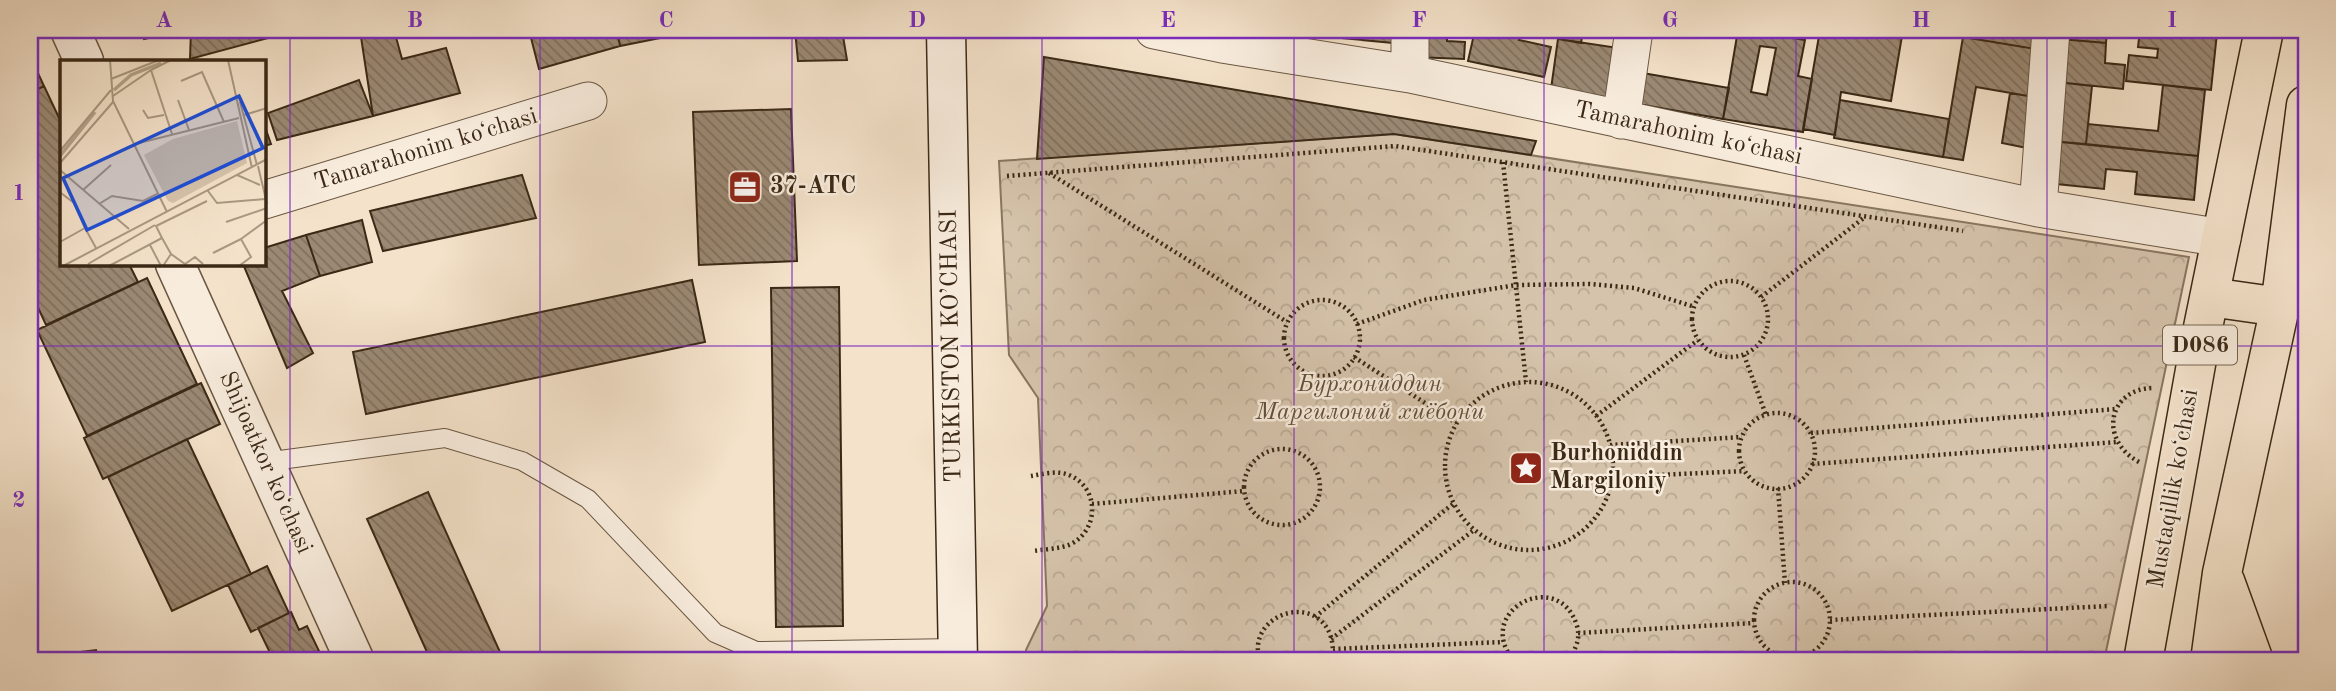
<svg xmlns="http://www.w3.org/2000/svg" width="2336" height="691" viewBox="0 0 2336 691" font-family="'Old Standard TT',serif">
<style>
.park{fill:url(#park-crowns);stroke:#887660;stroke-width:2}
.building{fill:url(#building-back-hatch);stroke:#3b2916;stroke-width:2;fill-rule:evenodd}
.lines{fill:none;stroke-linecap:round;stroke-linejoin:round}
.service-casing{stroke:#695743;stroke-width:20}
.minor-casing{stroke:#695743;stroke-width:39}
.tertiary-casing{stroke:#695743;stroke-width:41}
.secondary-casing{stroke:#3b2916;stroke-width:41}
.primary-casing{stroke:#3b2916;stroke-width:41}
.path{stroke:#3b2916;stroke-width:4.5;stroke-dasharray:2 3.5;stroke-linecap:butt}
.service{stroke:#f8ecdd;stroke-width:18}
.minor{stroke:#f8ecdd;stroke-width:37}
.tertiary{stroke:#f8ecdd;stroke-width:38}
.secondary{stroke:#f8ecdd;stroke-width:38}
.primary{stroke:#f4e2ca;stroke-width:38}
.grid{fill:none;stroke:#7b2cbf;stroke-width:2;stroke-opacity:0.55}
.labels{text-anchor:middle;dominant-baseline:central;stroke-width:5;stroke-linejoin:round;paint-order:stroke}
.shield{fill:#f8ecdd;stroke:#746452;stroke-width:2}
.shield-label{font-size:23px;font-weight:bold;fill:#3b2916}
.street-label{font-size:24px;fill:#3b2916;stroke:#f8ecdd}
.poi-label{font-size:24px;font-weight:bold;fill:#3b2916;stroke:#f8ecdd;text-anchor:start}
.park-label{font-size:24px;font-style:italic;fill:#62503b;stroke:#f8ecdd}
.inset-river{fill:none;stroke:#b5a38d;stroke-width:3.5}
.inset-road{fill:none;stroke:#aa9882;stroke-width:2}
.view{fill:#1d4ed8;fill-opacity:0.15;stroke:#1d4ed8;stroke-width:3.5}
.inset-edge{fill:none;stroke:#3b2916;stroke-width:3.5}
.neatline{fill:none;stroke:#7b2cbf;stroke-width:2.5}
.grid-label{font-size:23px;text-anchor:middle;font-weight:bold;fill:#7b2cbf}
</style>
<defs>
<pattern id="park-crowns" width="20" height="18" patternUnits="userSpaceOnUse" patternTransform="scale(1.75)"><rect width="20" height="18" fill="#d5c3ab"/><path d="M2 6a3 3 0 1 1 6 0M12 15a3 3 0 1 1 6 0" fill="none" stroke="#b8a892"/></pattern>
<pattern id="building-back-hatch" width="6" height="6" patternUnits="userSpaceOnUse" patternTransform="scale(1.75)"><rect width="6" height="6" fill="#9b8974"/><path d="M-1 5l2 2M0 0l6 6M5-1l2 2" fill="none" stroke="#80705e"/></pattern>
</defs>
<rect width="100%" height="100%" fill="#f4e2ca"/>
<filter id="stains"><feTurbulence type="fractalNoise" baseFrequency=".00286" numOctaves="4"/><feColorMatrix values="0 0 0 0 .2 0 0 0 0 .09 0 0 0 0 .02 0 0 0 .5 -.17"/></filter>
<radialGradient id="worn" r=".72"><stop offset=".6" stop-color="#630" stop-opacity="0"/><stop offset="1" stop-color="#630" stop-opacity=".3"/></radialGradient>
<path class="park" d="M1394,134L2189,257L2104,661H1026V650L1047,606L1038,398L1009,355L999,161Z"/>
<path class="building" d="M138,30H182L144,39Z
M191,30H298L190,59Z
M390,30H394L402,59L446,48L460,93L373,116L361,37Z
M529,30H617L620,46L539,69Z
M617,30H700L620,46Z
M795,30H842L847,60L798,61Z
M1255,30H1363L1362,40Z
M1363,30H1404L1403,44L1362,40Z
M1415,30H1447V41L1465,42L1464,59L1414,57Z
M1475,30H1522L1519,40L1551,47L1544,77L1468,61Z
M1559,30H1583L1581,43L1558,39Z
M1738,30H1794L1792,38L1805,40L1798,76L1812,79L1803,132L1723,119ZM1760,46L1776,48L1767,95L1751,92Z
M1820,30H1903L1891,101L1841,92L1835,135L1803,129Z
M1933,30H2045L2042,50L1933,32Z
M2061,30H2107L2106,43L2060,39Z
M2140,30H2182L2217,33L2211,90L2126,81L2129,55L2157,58L2158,49L2138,47Z
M2182,30H2217V33Z
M1963,37L2042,50L2034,97L1976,87L1963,160L1943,157Z
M1558,39L1625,49L1617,99L1551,89Z
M2060,39L2106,43L2105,63L2125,65L2123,89L2057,82Z
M30,56L44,86L30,93Z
M1044,57L1536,141L1531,155L1394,134L1037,159Z
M1637,72L1729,88L1723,119L1632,103Z
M359,80L373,116L277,140L268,113Z
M2057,82L2092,86L2086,144L2051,141Z
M2163,85L2205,90L2198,156L2086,144L2088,124L2158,131Z
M44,86L61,122V264H129L138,282L46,325L30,290V93Z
M2010,93L2034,97L2027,148L2002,143Z
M1840,100L1949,119L1943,157L1834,138Z
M791,109L797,261L699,265L693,112Z
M264,124L271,144L264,146Z
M2051,141L2198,156L2194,200L2135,194L2137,172L2106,169L2104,189L2047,183Z
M522,175L536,218L383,251L370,211Z
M362,220L372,262L320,276L306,235Z
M306,235L320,276L282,291L313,353L287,368L243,264H264V248Z
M147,278L197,384L87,436L37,330Z
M692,280L705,342L366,414L353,352Z
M839,287L843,626L776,627L771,288Z
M201,383L220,424L103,479L84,438Z
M187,439L251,574L172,611L108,477Z
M428,492L504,661H431L367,519Z
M267,566L289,613L251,632L228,585Z
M291,612L299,630L307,626L319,651L298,661H274L258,628Z
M96,650L98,661H72L71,653Z
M313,654L317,661H298L311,655Z"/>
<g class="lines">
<g class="service-casing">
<path id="service" d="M265,462L445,438L522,461L588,499L715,633L756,651L957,648"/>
</g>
<g class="minor-casing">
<path id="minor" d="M1154,30L1222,44L1410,74L2038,208L2222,238
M1410,74V30
M1621,120L1634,30
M264,200L588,101
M2038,208L2051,30"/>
</g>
<g class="tertiary-casing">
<path id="tertiary" d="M70,30L84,61
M175,264L355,661"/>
</g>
<g class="secondary-casing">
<path id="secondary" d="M946,30L958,661"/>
</g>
<g class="primary-casing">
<path id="primary" d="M2210,297L2280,307
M2225,581L2254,661
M2143,661L2200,342L2264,30
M2210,661L2222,573L2280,307L2306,105"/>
</g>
<path class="path" d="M1503,162L1526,382
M1049,173L1287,322
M1007,176L1395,146L1963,231
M1692 319a38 38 0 1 1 76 0a38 38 0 1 1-76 0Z
M1761,297L1865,217
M1284 338a38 38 0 1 1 76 0a38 38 0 1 1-76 0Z
M1357,324L1424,300L1516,285L1590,284L1634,288L1695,307
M1744,355L1766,415
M1354,357L1456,423
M1445 466a84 84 0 1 1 168 0a84 84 0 1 1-168 0Z
M1739 451a38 38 0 1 1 76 0a38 38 0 1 1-76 0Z
M1596,416L1698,340
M1811,433L2116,409
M1610,445L1742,437
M1244 487a38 38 0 1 1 76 0a38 38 0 1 1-76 0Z
M2139,462C2098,440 2108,388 2154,388
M1812,464L2117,442
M1031,476C1043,474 1057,470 1069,475C1099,487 1100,529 1071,544C1060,549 1045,549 1033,551
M1613,477L1745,471
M1778,488L1785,583
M1092,504L1244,491
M1754 620a38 38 0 1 1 76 0a38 38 0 1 1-76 0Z
M1315,617L1454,503
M1830,620L2109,606
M1578,633L1754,623
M1331,639L1474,530
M1333,649L1503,642
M1260,661C1245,617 1312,591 1330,634C1333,643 1334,653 1331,661
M1514,661C1472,611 1559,566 1577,626C1581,639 1575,651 1567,661"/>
<use href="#service" class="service"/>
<use href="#minor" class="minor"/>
<use href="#tertiary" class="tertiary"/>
<use href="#secondary" class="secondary"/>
<use href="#primary" class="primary"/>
</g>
<path class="grid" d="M290,30V661M540,30V661M792,30V661M1042,30V661M1294,30V661M1544,30V661M1796,30V661M2047,30V661M30,346H2306"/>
<defs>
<g id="office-square" transform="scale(1.75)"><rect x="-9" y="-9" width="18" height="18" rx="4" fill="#8f2418" stroke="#f8ecdd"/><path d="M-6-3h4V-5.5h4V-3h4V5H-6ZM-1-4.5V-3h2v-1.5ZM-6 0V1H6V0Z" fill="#fff"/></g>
<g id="sight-square" transform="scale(1.75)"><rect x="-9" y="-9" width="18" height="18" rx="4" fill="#8f2418" stroke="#f8ecdd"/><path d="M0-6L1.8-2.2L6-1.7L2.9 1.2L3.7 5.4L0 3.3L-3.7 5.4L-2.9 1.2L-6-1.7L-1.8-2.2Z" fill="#fff"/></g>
</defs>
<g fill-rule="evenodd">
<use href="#office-square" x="745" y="187"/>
<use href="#sight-square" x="1526" y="468"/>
</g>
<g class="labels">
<rect class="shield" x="2163" y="325.5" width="74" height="39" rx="5"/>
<g class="shield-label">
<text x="2200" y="345">D086</text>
</g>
<g class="street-label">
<text transform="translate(1688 134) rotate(12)">Tamarahonim koʻchasi</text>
<text transform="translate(426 150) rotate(-17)">Tamarahonim koʻchasi</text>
<text transform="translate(952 346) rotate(-91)">TURKISTON KO’CHASI</text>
<text transform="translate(265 463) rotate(66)">Shijoatkor koʻchasi</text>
<text transform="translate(2174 489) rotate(-80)">Mustaqillik koʻchasi</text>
</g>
<g class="poi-label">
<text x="770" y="187">37-АТС</text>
<text x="1550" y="454">Burhoniddin<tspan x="1550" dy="28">Margiloniy</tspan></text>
</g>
<g class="park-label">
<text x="1370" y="385">Бурхониддин<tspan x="1370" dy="28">Маргилоний хиёбони</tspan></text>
</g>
</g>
<g transform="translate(60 60)">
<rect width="206" height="206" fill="#f4e2ca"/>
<path d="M177,61L187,103L113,143L108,141L84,95L113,79Z" fill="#d5c3ab"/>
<path class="inset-river" d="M54,30L71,15L101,3M0,96L35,52"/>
<path class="inset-road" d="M50,0L53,41L107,152M168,0L192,108M91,10L111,0M51,19L99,0M121,21L142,12L164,62M53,36L91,10L112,74M118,40L129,70M180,42L197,105M83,50L88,58L104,55M184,55L207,48M75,84L179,58M0,91L51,30M0,103L53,42M198,106L207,144M0,110L69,169M177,115L200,125M23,130L51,105M148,131L157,143L205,139M1,133L14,143L25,168M39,144L52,136L83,141L97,134M166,162L207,148M102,178L111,194L103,206M0,182L25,168L36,188M90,185L101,206M153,193L181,179M111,194L125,204L135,197L143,204M28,204L95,165M3,206L207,99M49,206L102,178L96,166L147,141M179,206L191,197L181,179L207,160"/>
<path class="view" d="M179,36L203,88L27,170L3,118Z"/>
<rect width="206" height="206" class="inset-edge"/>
</g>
<rect width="2336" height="691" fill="none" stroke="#f4e2ca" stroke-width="77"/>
<rect x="38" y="38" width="2260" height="614" class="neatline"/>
<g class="grid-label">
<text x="164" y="27">A</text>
<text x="415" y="27">B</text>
<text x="666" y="27">C</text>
<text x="917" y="27">D</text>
<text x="1168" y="27">E</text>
<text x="1419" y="27">F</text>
<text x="1670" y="27">G</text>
<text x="1921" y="27">H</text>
<text x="2172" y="27">I</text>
<text x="19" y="200">1</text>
<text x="19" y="507">2</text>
</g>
<rect width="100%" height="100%" filter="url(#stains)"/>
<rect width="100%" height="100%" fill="url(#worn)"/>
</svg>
